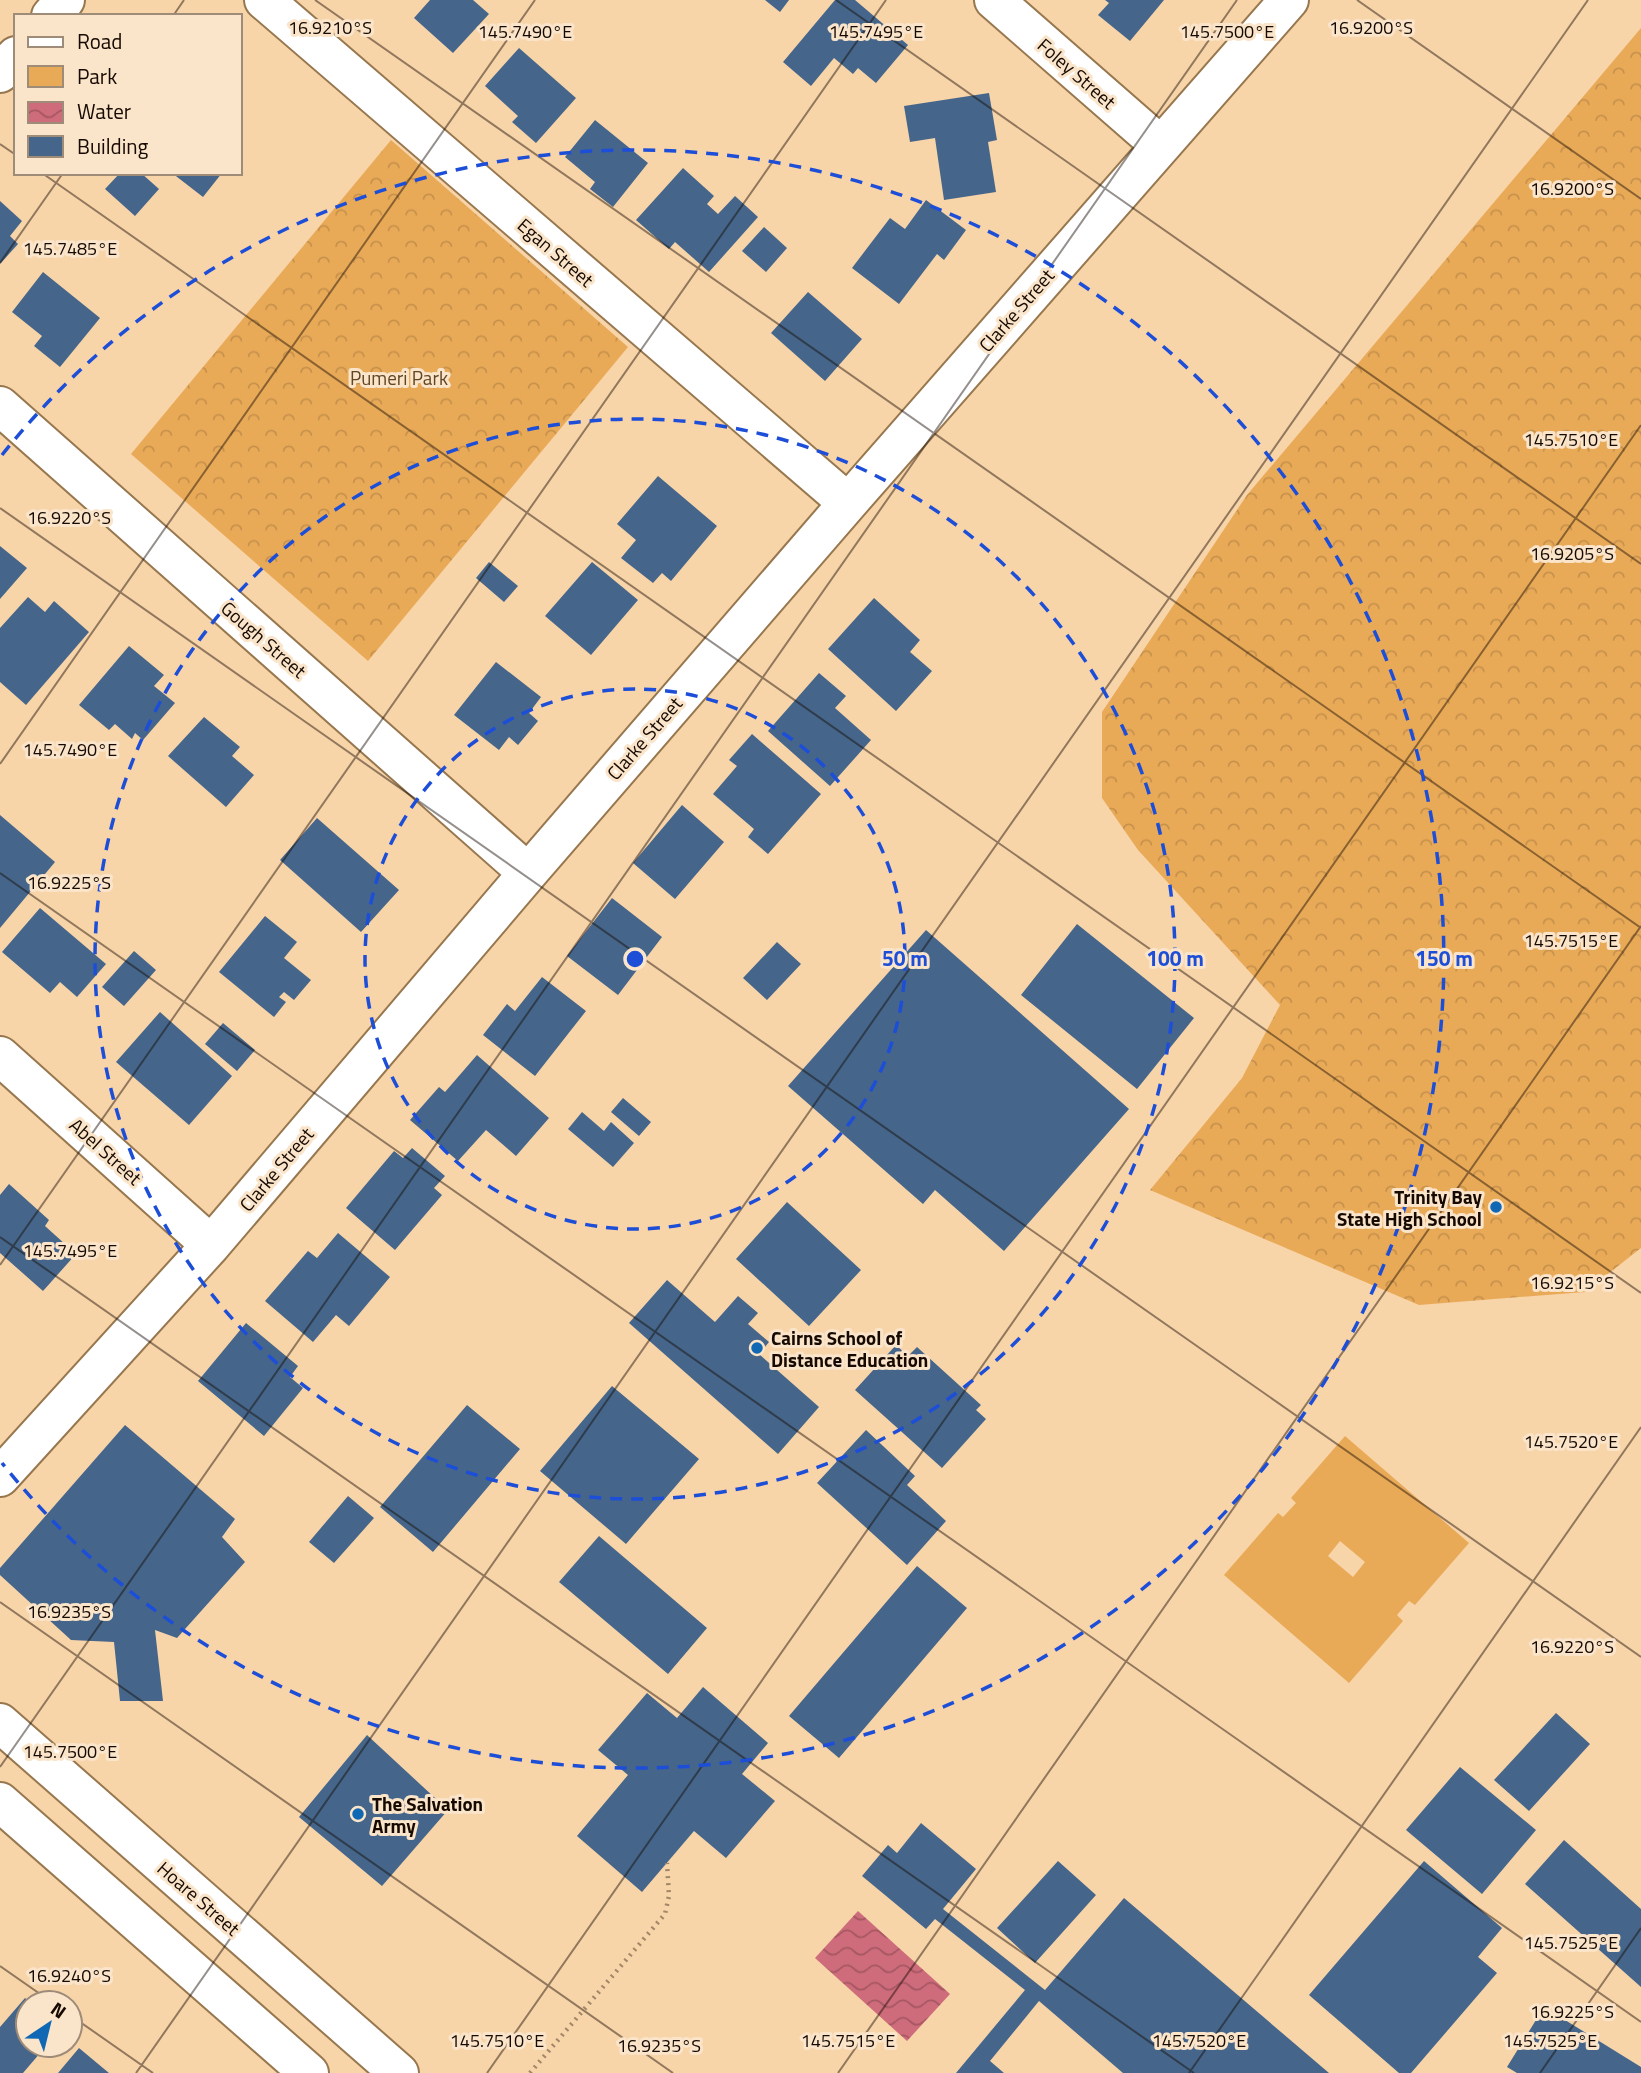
<svg xmlns="http://www.w3.org/2000/svg" width="1641" height="2073" viewBox="0 0 1641 2073" font-family="'Titillium Web',sans-serif">
<style>
.green{fill:#e9aa58;fill-rule:evenodd}
.forest{fill:url(#forest-crowns)}
.water{fill:url(#water-waves)}
.building{fill:#45668a}
.lines{fill:none;stroke-linecap:round;stroke-linejoin:round}
.street-casing{stroke:#97774e;stroke-width:42}
.secondary-casing{stroke:#97774e;stroke-width:42}
.path{stroke:#a18668;stroke-width:4.5;stroke-dasharray:2 5;stroke-linecap:butt}
.street{stroke:#fff;stroke-width:38}
.secondary{stroke:#fff;stroke-width:38}
.ticks{fill:none;stroke:#150900;stroke-width:2;stroke-opacity:0.45}
.ring{fill:none;stroke:#1d4ed8;stroke-width:3.5;stroke-dasharray:12 9}
.poi-dot{fill:#1068b5;stroke:#fae4ca;stroke-width:2.5}
.labels{text-anchor:middle;dominant-baseline:central;stroke-width:6;stroke-linejoin:round;paint-order:stroke}
.street-label{font-size:19px;fill:#150900;stroke:#fae4ca}
.park-label{font-size:19px;fill:#614624;stroke:#fae4ca}
.poi-label{font-size:19px;font-weight:bold;fill:#150900;stroke:#fae4ca;text-anchor:start}
.ticks-label{font-size:18px;text-anchor:middle;fill:#150900;stroke:#fae4ca;stroke-width:6;stroke-linejoin:round;paint-order:stroke}
.centre{fill:#1d4ed8;stroke:#fae4ca;stroke-width:3.5}
.ring-label{font-size:21px;text-anchor:middle;font-weight:bold;fill:#1d4ed8;stroke:#fae4ca;stroke-width:6;stroke-linejoin:round;paint-order:stroke}
</style>
<defs>
<pattern id="forest-crowns" width="20" height="18" patternUnits="userSpaceOnUse" patternTransform="scale(1.75)"><rect width="20" height="18" fill="#e9aa58"/><path d="M2 6a3 3 0 1 1 6 0M12 15a3 3 0 1 1 6 0" fill="none" stroke="#c7914b"/></pattern>
<pattern id="water-waves" width="16" height="10" patternUnits="userSpaceOnUse" patternTransform="scale(1.75)"><rect width="16" height="10" fill="#ce6c7b"/><path d="M0 5q4-4 8 0t8 0" fill="none" stroke="#a65762"/></pattern>
</defs>
<rect width="100%" height="100%" fill="#f8d4a9"/>
<path class="green" d="M1345,1436L1469,1543L1415,1605L1409,1601L1397,1615L1403,1621L1349,1683L1224,1575L1278,1513L1283,1517L1296,1503L1291,1498ZM1340,1541L1365,1562L1353,1577L1328,1556Z"/>
<path class="forest" d="M1641,28V1248L1585,1292L1419,1305L1150,1190L1242,1078L1280,1005L1138,850L1102,798V712L1247,495Z
M391,140L628,347L368,661L131,454Z"/>
<path class="water" d="M858,1911L950,1994L907,2041L815,1958Z"/>
<path class="building" d="M430,0H473L489,14L453,53L414,18Z
M765,0H789L780,12Z
M835,0H855L908,45L876,83L858,68L853,74L834,58L811,86L783,62Z
M1105,0H1164L1130,41L1098,15L1109,3Z
M519,48L576,98L536,143L512,122L518,116L485,86Z
M989,93L997,140L988,142L996,192L944,200L935,138L910,142L904,106Z
M595,120L648,163L613,207L590,189L595,182L565,157Z
M683,168L714,196L707,204L718,214L735,196L758,217L709,272L675,242L669,249L636,220Z
M120,173H141L159,189L135,216L105,189Z
M172,173H222L203,197Z
M926,200L966,230L944,260L937,254L899,304L852,268L890,218L905,229Z
M0,201L22,221L10,236L18,244L0,264Z
M764,227L787,248L766,272L742,251Z
M43,272L100,318L60,367L34,346L42,336L12,312Z
M808,292L862,339L825,381L771,333Z
M658,476L717,526L671,581L662,573L653,583L621,558L636,540L617,524Z
M0,546L27,568L0,599Z
M489,562L518,586L504,602L476,578Z
M592,562L638,600L591,655L545,616Z
M28,597L45,612L54,601L89,632L26,705L0,682V628Z
M874,598L920,640L910,652L932,671L896,711L828,649Z
M129,646L164,675L154,686L175,703L143,740L135,733L132,739L115,724L109,730L79,705Z
M496,662L541,697L529,713L538,721L518,745L509,737L499,750L454,715Z
M819,673L846,696L835,708L871,740L830,786L768,731Z
M204,717L240,747L232,756L254,775L226,807L168,756Z
M752,734L821,794L768,854L748,837L754,829L713,794L737,766L729,760Z
M682,805L724,842L675,899L633,863Z
M0,815L55,862L0,928Z
M317,818L399,890L361,932L280,860Z
M612,898L662,937L618,995L567,956Z
M40,908L106,964L77,997L60,982L50,993L2,952Z
M265,916L297,942L284,958L311,980L294,1000L284,992L279,997L286,1002L274,1017L219,972Z
M1077,924L1194,1018L1137,1089L1021,995Z
M926,930L1129,1109L1004,1251L935,1190L923,1204L788,1086Z
M777,942L801,964L767,1000L743,978Z
M134,951L156,970L124,1006L102,987Z
M542,977L586,1011L535,1076L483,1035L507,1004L515,1011Z
M160,1012L232,1076L189,1125L116,1062Z
M223,1023L255,1050L237,1071L205,1044Z
M477,1055L549,1118L516,1156L486,1130L458,1161L410,1120L439,1087L445,1092Z
M623,1098L651,1122L639,1136L611,1112Z
M582,1112L604,1131L611,1122L634,1143L613,1167L568,1129Z
M412,1148L445,1176L434,1188L442,1195L395,1250L346,1208L394,1151L403,1158Z
M9,1184L49,1220L45,1226L76,1254L43,1291L0,1253V1195Z
M787,1202L861,1270L809,1326L736,1259Z
M338,1233L390,1277L349,1326L336,1315L313,1342L265,1301L308,1251L317,1258Z
M667,1280L715,1322L738,1296L758,1313L748,1324L769,1342L759,1354L819,1407L778,1454L629,1323Z
M246,1323L298,1366L290,1377L303,1388L264,1436L198,1381Z
M896,1345L908,1356L917,1347L981,1405L976,1410L986,1419L942,1468L855,1390Z
M612,1386L699,1459L626,1544L540,1471Z
M467,1405L520,1449L433,1552L380,1507Z
M125,1425L235,1519L222,1537L245,1562L177,1638L155,1630L163,1701H120L114,1642L71,1640L0,1575V1568Z
M866,1430L915,1476L907,1485L946,1521L907,1565L817,1483Z
M348,1496L374,1518L334,1563L309,1542Z
M599,1536L707,1628L668,1674L559,1582Z
M917,1566L967,1608L839,1758L789,1716Z
M703,1687L768,1743L742,1774L775,1801L726,1858L694,1831L642,1892L577,1836L628,1775L598,1750L647,1693L677,1718Z
M1556,1713L1590,1744L1529,1811L1494,1780Z
M367,1735L448,1810L382,1886L299,1817Z
M1460,1767L1536,1830L1482,1894L1406,1830Z
M921,1823L976,1869L943,1909L1045,1990L1124,1898L1329,2073H1123L1039,2001L990,2061L1004,2073H956L1025,1990L935,1919L926,1929L862,1876L888,1845L897,1853Z
M1564,1840L1641,1909V1987L1525,1884Z
M1058,1861L1096,1895L1035,1963L997,1928Z
M1424,1861L1502,1928L1478,1957L1497,1973L1411,2073H1399L1309,1995Z
M25,1998L31,2003H28V2045H47L23,2073H0V2027Z
M1544,2007L1641,2067V2073H1517L1507,2067Z
M79,2048L109,2073H58Z"/>
<g class="lines">
<g class="street-casing">
<path id="street" d="M264,0L848,503
M994,0L1160,145
M51,16L65,0
M0,73L16,56
M0,406L528,873
M0,1056L211,1245
M0,1477L211,1245L528,873L848,503L1289,0"/>
</g>
<g class="secondary-casing">
<path id="secondary" d="M0,1723L399,2073
M0,1802L309,2073"/>
</g>
<path class="path" d="M530,2073L665,1914L669,1896L667,1863"/>
<use href="#street" class="street"/>
<use href="#secondary" class="secondary"/>
</g>
<path class="ticks" d="M315,0L1641,928M836,0L1641,564M1357,0L1641,199M173,16L184,0M0,144L16,155M42,173L1641,1293M0,263L63,173M0,508L1641,1657M0,764L535,0M0,873L1641,2022M0,1237L1194,2073M0,1265L886,0M0,1602L673,2073M0,1767L1237,0M0,1966L53,2003M70,2015L153,2073M136,2073L1588,0M487,2073L1641,425M838,2073L1641,926M1189,2073L1641,1427M1540,2073L1641,1928"/>
<g class="ring">
<circle cx="635" cy="959" r="270"/>
<circle cx="635" cy="959" r="540"/>
<path d="M2 455A809 809 0 1 1 2 1463"/>
</g>
<g class="poi-dot">
<circle cx="1496" cy="1207" r="7"/>
<circle cx="757" cy="1348" r="7"/>
<circle cx="358" cy="1814" r="7"/>
</g>
<g class="labels">
<g class="street-label">
<text transform="translate(1077 73) rotate(41)">Foley Street</text>
<text transform="translate(556 252) rotate(41)">Egan Street</text>
<text transform="translate(1016 310) rotate(-49)">Clarke Street</text>
<text transform="translate(264 639) rotate(41)">Gough Street</text>
<text transform="translate(644 738) rotate(-49)">Clarke Street</text>
<text transform="translate(106 1151) rotate(42)">Abel Street</text>
<text transform="translate(276 1169) rotate(-50)">Clarke Street</text>
<text transform="translate(199 1898) rotate(41)">Hoare Street</text>
</g>
<g class="park-label">
<text x="399" y="377">Pumeri Park</text>
</g>
<g class="poi-label">
<text x="1482" y="1196" text-anchor="end">Trinity Bay<tspan x="1482" dy="22">State High School</tspan></text>
<text x="771" y="1337">Cairns School of<tspan x="771" dy="22">Distance Education</tspan></text>
<text x="372" y="1803">The Salvation<tspan x="372" dy="22">Army</tspan></text>
</g>
</g>
<g class="ticks-label">
<text x="330" y="34">16.9210°S</text>
<text x="1371" y="34">16.9200°S</text>
<text x="525" y="38">145.7490°E</text>
<text x="876" y="38">145.7495°E</text>
<text x="1227" y="38">145.7500°E</text>
<text x="1572" y="195">16.9200°S</text>
<text x="70" y="255">145.7485°E</text>
<text x="1571" y="446">145.7510°E</text>
<text x="69" y="524">16.9220°S</text>
<text x="1572" y="560">16.9205°S</text>
<text x="70" y="756">145.7490°E</text>
<text x="69" y="889">16.9225°S</text>
<text x="1571" y="947">145.7515°E</text>
<text x="70" y="1257">145.7495°E</text>
<text x="1572" y="1289">16.9215°S</text>
<text x="1571" y="1448">145.7520°E</text>
<text x="69" y="1618">16.9235°S</text>
<text x="1572" y="1653">16.9220°S</text>
<text x="70" y="1758">145.7500°E</text>
<text x="1571" y="1949">145.7525°E</text>
<text x="69" y="1982">16.9240°S</text>
<text x="1572" y="2018">16.9225°S</text>
<text x="497" y="2047">145.7510°E</text>
<text x="848" y="2047">145.7515°E</text>
<text x="1199" y="2047">145.7520°E</text>
<text x="1550" y="2047">145.7525°E</text>
<text x="659" y="2052">16.9235°S</text>
</g>
<circle cx="635" cy="959" r="10" class="centre"/>
<g class="ring-label">
<text x="905" y="966">50 m</text>
<text x="1175" y="966">100 m</text>
<text x="1444" y="966">150 m</text>
</g>
<rect x="14" y="14" width="228" height="161" fill="#fae4ca" stroke="#9e8c79" stroke-width="2"/>
<rect x="28" y="37" width="35" height="10" fill="#ffffff" stroke="#9e8c79" stroke-width="2"/>
<text x="77" y="49" font-size="21" fill="#150900">Road</text>
<rect x="28" y="66" width="35" height="21" fill="#e9aa58" stroke="#9e8c79" stroke-width="2"/>
<text x="77" y="84" font-size="21" fill="#150900">Park</text>
<rect x="28" y="102" width="35" height="21" fill="url(#water-waves)" stroke="#9e8c79" stroke-width="2"/>
<text x="77" y="119" font-size="21" fill="#150900">Water</text>
<rect x="28" y="136" width="35" height="21" fill="#45668a" stroke="#9e8c79" stroke-width="2"/>
<text x="77" y="154" font-size="21" fill="#150900">Building</text>
<g transform="translate(49 2024) rotate(35)"><circle r="33" fill="#fae4ca" stroke="#9e8c79" stroke-width="2"/>
<path d="M0-5L12 26L0 18L-12 26Z" fill="#1068b5"/>
<text y="-10" font-size="19" font-weight="bold" text-anchor="middle" fill="#150900">N</text>
</g>
</svg>
